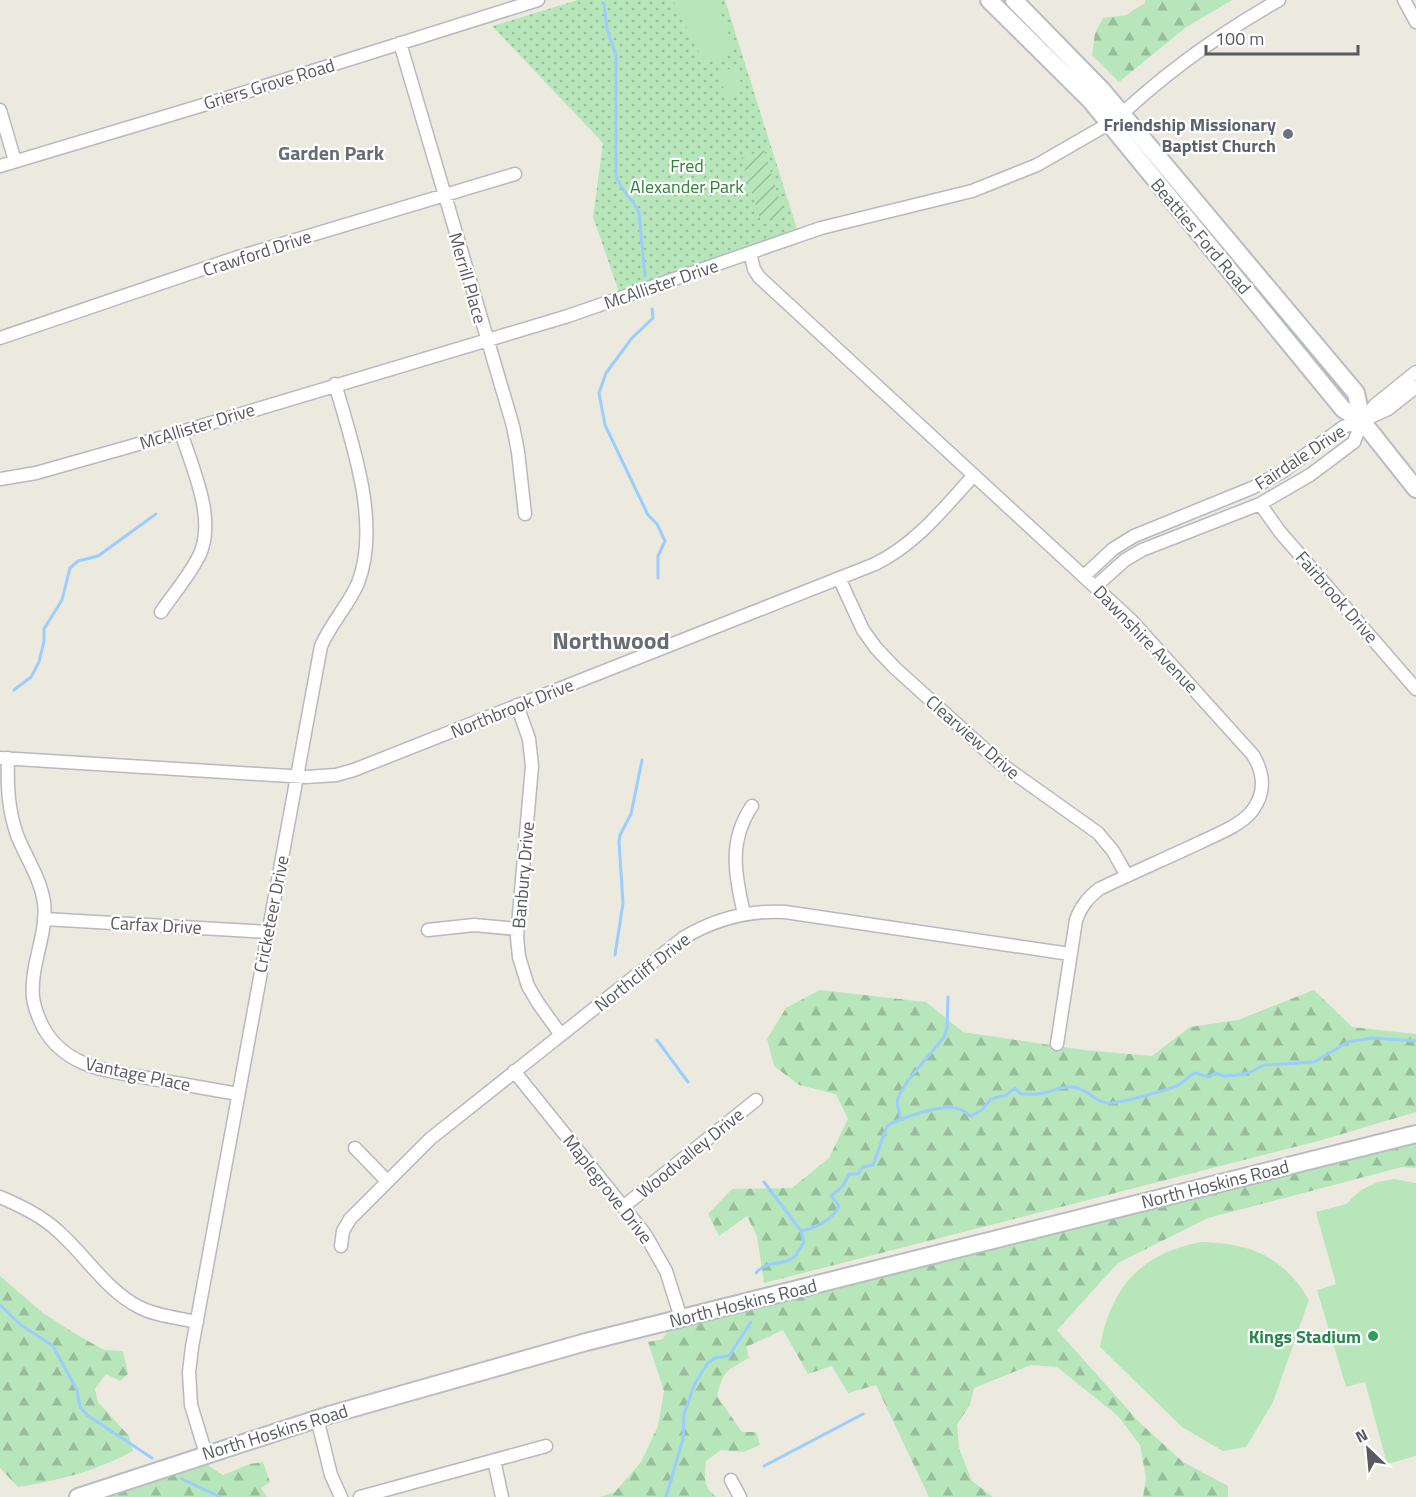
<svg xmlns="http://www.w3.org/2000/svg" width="1416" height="1497" viewBox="0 0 1416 1497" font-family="'Titillium Web',sans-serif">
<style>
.forest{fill:url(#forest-firs)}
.park{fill:url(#park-dots)}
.garden{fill:url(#garden-furrows)}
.pitch{fill:#b8e6bb}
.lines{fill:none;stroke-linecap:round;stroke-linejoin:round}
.stream{stroke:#9bcdff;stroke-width:3}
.street-casing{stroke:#b6b9bf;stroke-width:15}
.secondary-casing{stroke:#b9bcc4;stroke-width:20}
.street{stroke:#fff;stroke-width:12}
.secondary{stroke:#fff;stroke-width:16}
.worship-dot{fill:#6b7280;stroke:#fff;stroke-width:2}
.leisure-dot{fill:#2e9e5b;stroke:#fff;stroke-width:2}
.labels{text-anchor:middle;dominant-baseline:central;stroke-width:4.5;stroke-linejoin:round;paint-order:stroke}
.street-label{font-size:18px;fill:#575b61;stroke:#fff}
.worship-label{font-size:18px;font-weight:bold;fill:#5b616d;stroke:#fff;text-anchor:end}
.park-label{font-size:18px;fill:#2e8237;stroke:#fff}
.leisure-label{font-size:18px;font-weight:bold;fill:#27864d;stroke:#fff;text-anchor:end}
.neighbourhood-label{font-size:20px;font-weight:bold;fill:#686d73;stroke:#fff}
.district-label{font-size:24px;font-weight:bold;fill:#686d73;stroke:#fff}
</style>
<defs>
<pattern id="forest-firs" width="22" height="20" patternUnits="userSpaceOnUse" patternTransform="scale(1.5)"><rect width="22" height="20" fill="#b8e6bb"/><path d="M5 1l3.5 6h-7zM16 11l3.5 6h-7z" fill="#98bd9b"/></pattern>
<pattern id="park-dots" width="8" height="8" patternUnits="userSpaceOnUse" patternTransform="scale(1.5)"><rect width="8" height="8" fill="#b8e6bb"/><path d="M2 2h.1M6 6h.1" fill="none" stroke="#98bd9b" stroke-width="1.8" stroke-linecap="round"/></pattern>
<pattern id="garden-furrows" width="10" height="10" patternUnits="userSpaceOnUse" patternTransform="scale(1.5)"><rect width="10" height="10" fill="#b8e6bb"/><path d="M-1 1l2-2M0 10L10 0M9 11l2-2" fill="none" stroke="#98bd9b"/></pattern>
</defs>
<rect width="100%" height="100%" fill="#eceade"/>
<path class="forest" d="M1145,0H1232L1185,28L1119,82L1092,55L1095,33L1103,18L1126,15L1145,3Z
M820,990L926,1002L963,1032L1084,1050L1152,1056L1190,1027L1238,1020L1314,990L1352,1027L1416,1034V1112L1322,1140L764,1283L757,1236L747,1216L719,1236L708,1214L732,1189L792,1188L829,1158L848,1119L836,1094L799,1085L774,1066L767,1039L786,1008Z
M1416,1142V1168L1402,1167L1208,1218L1118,1263L1057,1330L1140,1423L1183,1462L1228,1486V1497H1143L1146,1477L1140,1445L1118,1416L1057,1367L1031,1365L974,1388L970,1405L957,1424L959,1448L972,1481L993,1497H929L876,1385L848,1393L832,1366L808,1374L783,1330L746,1347L749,1358C726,1371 724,1369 717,1396L742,1432H756L760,1445L744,1452L721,1450L706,1461C705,1477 702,1487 717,1497H600L615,1492L641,1462L658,1426L664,1391L648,1342L663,1339L668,1330Z
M0,1276L43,1313L79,1336L104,1350L123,1351L128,1374L120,1381L106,1374L95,1389L98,1402L129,1436L133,1451C99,1470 57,1481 18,1487L0,1468Z
M263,1462L270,1482L261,1488L267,1497H98L206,1464L223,1475L250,1464Z"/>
<path class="park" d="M578,0H725L797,229L619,292L593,217L603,143L492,26Z"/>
<path class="garden" d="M764,150L784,215L761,222L741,158Z"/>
<path class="pitch" d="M673,0H719L721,17L734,46C727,60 710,67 700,54Z
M735,67L744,91L727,97L718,73Z
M1394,1179L1416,1183V1456L1387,1464L1365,1382L1346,1387L1317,1290L1336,1284L1316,1212L1346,1204L1361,1190L1378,1182Z
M1201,1242C1250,1243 1283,1256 1309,1300L1273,1402L1246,1447L1223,1451L1182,1427L1100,1347C1111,1288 1139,1254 1201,1242Z"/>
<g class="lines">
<path class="stream" d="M604,3L607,29L616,56V175C620,191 633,198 639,213L645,276
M652,309L653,318L632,338L606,373L599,393L605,425L648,515L657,524L665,541L658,556V578
M14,690L31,677L39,662L44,641V629L62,600L70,568L78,561L98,556L156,514
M615,955L623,903L619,842L620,835L631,814L642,760
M657,1040L688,1082
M900,1119C901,1113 898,1110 897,1104C897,1088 933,1052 944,1037L947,1028L948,997
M801,1231C815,1228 833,1220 839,1206L831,1196L843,1186L849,1174H858L863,1167L873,1165L887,1126C900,1118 944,1103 959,1109C963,1110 967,1114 971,1116L982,1110L991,1099L1006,1095L1015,1088L1021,1094C1028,1094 1037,1095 1044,1093C1054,1091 1060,1086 1071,1087C1087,1087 1095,1103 1108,1103C1116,1104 1174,1089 1180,1084C1186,1081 1188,1076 1195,1073L1209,1077L1216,1073L1224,1076L1238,1075L1251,1072L1264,1065L1314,1062L1348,1042L1372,1038L1416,1041
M756,1273C767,1259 785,1267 796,1255C799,1251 801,1246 804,1242L801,1231L764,1182
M0,1305L21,1325L53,1346L77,1390L80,1407L87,1415L152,1458
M764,1466L863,1414
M182,1479L220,1497
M666,1497L683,1439L684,1414L695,1383L708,1363L715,1358L729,1356L751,1322"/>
<g class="street-casing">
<path id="street" d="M1404,0L1416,22
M400,43L513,426L518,452L525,514
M0,110L15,161
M0,166L230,97L538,0
M750,253L754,269L759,277L1132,621L1253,755C1264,773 1266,793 1252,811C1240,826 1217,834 1201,842C1167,858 1132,873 1099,889C1088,898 1081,906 1076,920L1057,1044
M0,338L235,258L515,174
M0,479L36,473L181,432L568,316L821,228L972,191L1037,165L1103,127L1110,125C1161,76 1217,35 1279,0
M1260,504L1280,532L1416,689
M1084,576L1113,549L1134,536L1252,488L1282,472L1343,427L1362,421L1388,409L1416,387
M839,578L863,630L876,648L895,668L1001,764L1098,833L1113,851L1127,876
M1096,586L1125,560L1142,550L1260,504L1310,475L1354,442L1362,421L1375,405L1416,372
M161,612C174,593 190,575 200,554C216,517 192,468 181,432
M517,705L529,739L532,766L517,937L519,957L528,986L538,1003L561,1035
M0,758L306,777L336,775L354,770L875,564C916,544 944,508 974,475
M8,758C7,785 8,809 17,835C26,858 40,877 44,902C48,934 30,964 33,997C34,1007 38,1017 43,1027C66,1069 110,1071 153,1079C181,1084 210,1089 238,1094
M744,914C735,875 728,841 752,806
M44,919L268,932
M428,930L474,925L517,929
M514,1071L645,1234L666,1271L681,1318
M355,1148L387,1181
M0,1197C21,1206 42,1216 59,1232C86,1256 107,1291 139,1307C156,1316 179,1318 197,1322
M623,1207L756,1100
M341,1246L343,1231L350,1219L430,1139L683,938C715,919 748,910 785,912L1070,954
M317,1418L331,1475L341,1497
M206,1454L191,1405L189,1372L192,1347L321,646C331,623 348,606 358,583C381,524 352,442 335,384
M494,1460L502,1497
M731,1480L740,1497
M360,1497L546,1446"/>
</g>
<g class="secondary-casing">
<path id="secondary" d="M989,0L1090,100L1343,409L1362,421L1416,489
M1014,0L1101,89L1356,393L1362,421
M78,1497L329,1415L586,1342L1416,1134"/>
</g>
<use href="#street" class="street"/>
<use href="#secondary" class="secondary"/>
</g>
<circle class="worship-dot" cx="1288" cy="134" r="6"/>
<circle class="leisure-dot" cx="1373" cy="1336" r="6"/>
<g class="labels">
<g class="street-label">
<text transform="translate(269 84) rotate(-17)">Griers Grove Road</text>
<text transform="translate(1201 236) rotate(50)">Beatties Ford Road</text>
<text transform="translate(257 253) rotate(-18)">Crawford Drive</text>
<text transform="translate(468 278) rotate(74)">Merrill Place</text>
<text transform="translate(661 284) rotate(-19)">McAllister Drive</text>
<text transform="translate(197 426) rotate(-17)">McAllister Drive</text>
<text transform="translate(1300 457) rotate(-33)">Fairdale Drive</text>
<text transform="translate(1337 597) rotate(49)">Fairbrook Drive</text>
<text transform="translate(1146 639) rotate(46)">Dawnshire Avenue</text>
<text transform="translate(512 708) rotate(-22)">Northbrook Drive</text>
<text transform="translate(973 737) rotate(41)">Clearview Drive</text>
<text transform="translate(523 875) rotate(-85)">Banbury Drive</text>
<text transform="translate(271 914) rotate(-79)">Cricketeer Drive</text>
<text transform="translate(156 925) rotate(3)">Carfax Drive</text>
<text transform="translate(642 972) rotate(-38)">Northcliff Drive</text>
<text transform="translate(138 1074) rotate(12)">Vantage Place</text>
<text transform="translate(690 1153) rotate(-39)">Woodvalley Drive</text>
<text transform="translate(1215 1184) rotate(-14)">North Hoskins Road</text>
<text transform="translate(608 1189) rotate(52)">Maplegrove Drive</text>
<text transform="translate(743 1303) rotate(-14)">North Hoskins Road</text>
<text transform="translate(275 1432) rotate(-17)">North Hoskins Road</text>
</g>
<g class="worship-label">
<text x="1276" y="124">Friendship Missionary<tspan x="1276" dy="21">Baptist Church</tspan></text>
</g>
<g class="park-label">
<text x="687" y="165">Fred<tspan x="687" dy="21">Alexander Park</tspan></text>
</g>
<g class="leisure-label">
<text x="1361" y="1336">Kings Stadium</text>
</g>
<g class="neighbourhood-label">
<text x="331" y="152">Garden Park</text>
</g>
<g class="district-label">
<text x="611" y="640">Northwood</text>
</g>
</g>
<g transform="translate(1368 1449) rotate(334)" stroke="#ffffff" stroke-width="4.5" paint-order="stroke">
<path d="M0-4.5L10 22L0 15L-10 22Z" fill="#575b61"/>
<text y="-9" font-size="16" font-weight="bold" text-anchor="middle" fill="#575b61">N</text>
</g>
<path d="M1206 45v9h152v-9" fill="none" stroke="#575b61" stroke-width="3"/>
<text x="1215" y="45" font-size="18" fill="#575b61" stroke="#ffffff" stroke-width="4.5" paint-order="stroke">100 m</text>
</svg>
